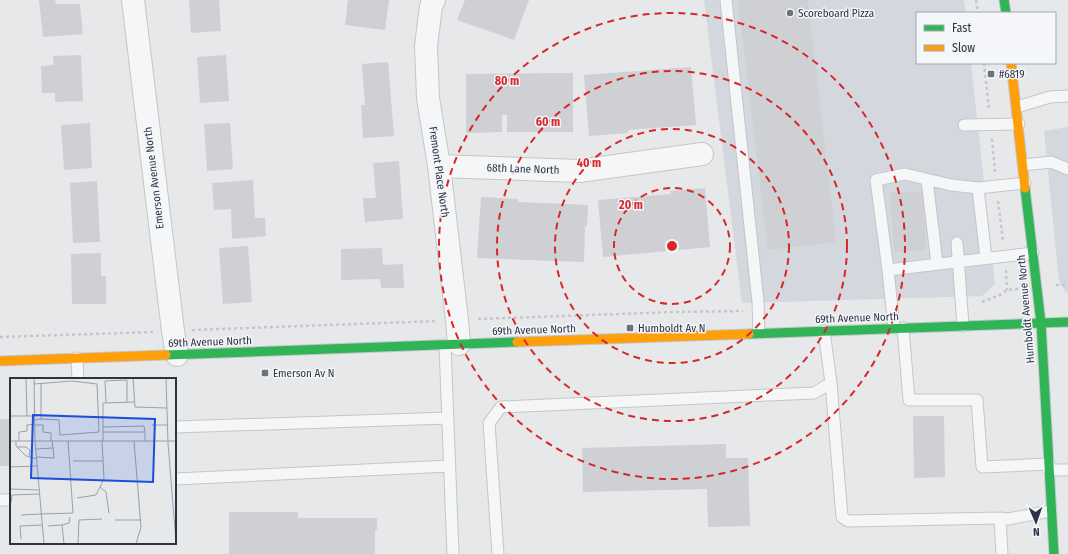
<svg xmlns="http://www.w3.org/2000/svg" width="1068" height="554" viewBox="0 0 1068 554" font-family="'Fira Sans Condensed',sans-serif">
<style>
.built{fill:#d4d7dd}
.building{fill:#ced0d3}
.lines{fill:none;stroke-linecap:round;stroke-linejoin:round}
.lane-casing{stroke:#c4c6c8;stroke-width:13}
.street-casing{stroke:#c4c6c8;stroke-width:24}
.fast-casing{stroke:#c4c6c8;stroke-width:11}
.slow-casing{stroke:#c4c6c8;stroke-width:11}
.path{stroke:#c5c6ca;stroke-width:2.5;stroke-dasharray:3 3;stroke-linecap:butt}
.lane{stroke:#f5f6f7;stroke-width:11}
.street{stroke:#f5f6f7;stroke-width:22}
.fast{stroke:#30b455;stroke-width:9}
.slow{stroke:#ff9f0a;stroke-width:9}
.ring{fill:none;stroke:#d62828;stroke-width:2;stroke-dasharray:7 5}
.poi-dot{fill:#6c737f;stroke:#f4f6f9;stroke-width:1.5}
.labels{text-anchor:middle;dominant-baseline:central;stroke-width:3;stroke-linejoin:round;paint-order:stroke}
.poi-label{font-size:11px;fill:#2b3445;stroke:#f4f6f9;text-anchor:start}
.street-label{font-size:11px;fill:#2b3445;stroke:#f4f6f9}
.inset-road{fill:none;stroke:#9ba0a8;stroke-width:1}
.view{fill:#1d4ed8;fill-opacity:0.15;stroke:#1d4ed8;stroke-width:2}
.inset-edge{fill:none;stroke:#2b3445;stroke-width:2}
.centre{fill:#d62828;stroke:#f4f6f9;stroke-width:2}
.ring-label{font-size:12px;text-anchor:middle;font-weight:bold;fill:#d62828;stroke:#f4f6f9;stroke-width:3;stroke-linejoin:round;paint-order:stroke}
</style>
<rect width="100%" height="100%" fill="#e6e8ea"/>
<path class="built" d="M704,0H964L966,13H917V63H971L995,284L982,296L742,303Z
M1068,127V293L1065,292L1059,281L1044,131Z"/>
<path class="building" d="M39,0H55L56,4H80L83,34L43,37Z
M189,0H219L221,31L191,33Z
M348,0H389L385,30L345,25Z
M465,0H529L514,40L457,20Z
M738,0H808L836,242L768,250Z
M81,55L83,101L55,102V93H42L41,66L54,65L53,56Z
M226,55L229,101L200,103L197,57Z
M388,62L394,136L363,138L361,105H365L362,64Z
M691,67L696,125L628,130V133L589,136L584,75Z
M573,73V132H507V115H502V132L466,133V74Z
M90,123L92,168L64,170L61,125Z
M230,123L233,169L207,171L204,124Z
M399,161L403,219L365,222L363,198H376L373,163Z
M253,180L255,218H265L266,236L232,239L231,209L214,210L212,183Z
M97,181L100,242L73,243L70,183Z
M705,188L710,247L603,257L598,200L671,194L670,191Z
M923,191L926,250L894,252L890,193Z
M481,197L518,199V202L588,205L587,226H585L584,262L477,258Z
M248,246L252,302L223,304L219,248Z
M382,248L383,265L403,264L404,288H381L380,279L341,280V249Z
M101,253V276H106V304H72L71,254Z
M913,416H944L945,477L914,478Z
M0,419H11V466H0Z
M726,444V458H748L750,526L708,527L707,489L583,492L582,448Z
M229,512H298V518H377V530H375V554H229Z"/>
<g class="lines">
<g class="lane-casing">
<path id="lane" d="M726,0L758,302L759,333
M1017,107L1050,97L1068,96
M964,125L1019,124
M1023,165L1051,162L1068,169
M927,180L937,264
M978,188L986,258
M957,243L963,326
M888,270L876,180L905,174L951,185L978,188L1025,183
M894,328L888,270L1033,253
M903,328L909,400H977L982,467L1049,464
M824,331L831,383L842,517L848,521L1000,518
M445,345L453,554
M77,358L78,379
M175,427L448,418
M1049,470H1068
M175,479L449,466
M0,500H11
M498,554L489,423L501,407L814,393L831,383
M1002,554L1000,518L1008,519L1051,511"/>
</g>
<g class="street-casing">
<path id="street" d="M133,0L173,331L177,355
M434,0L431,6L426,46L428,98L439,166L457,320L459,344
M439,166L579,171L702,154"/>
</g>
<g class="fast-casing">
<path id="fast" d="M1004,0L1006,13
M1025,188L1041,323L1054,554
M749,334L1068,322
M166,355L517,342"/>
</g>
<g class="slow-casing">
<path id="slow" d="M1011,63L1025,188
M517,342L749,334
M0,361L166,355"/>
</g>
<path class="path" d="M976,0L978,13
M984,63L989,110
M992,139L995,172
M998,201L1003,241
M1006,270L1007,290
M1056,285H1068
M982,302L1000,295L1007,290L1018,289
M478,319L674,312L743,311
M192,330L437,321
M0,337L153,332"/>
<use href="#lane" class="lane"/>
<use href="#street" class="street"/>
<use href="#fast" class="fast"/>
<use href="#slow" class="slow"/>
</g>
<g class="ring">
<circle cx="672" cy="246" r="58"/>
<circle cx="672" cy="246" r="117"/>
<circle cx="672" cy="246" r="175"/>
<circle cx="672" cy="246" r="233"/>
</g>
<g class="poi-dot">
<circle cx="790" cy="13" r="4"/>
<rect x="987" y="70" width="8" height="8" rx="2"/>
<rect x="626" y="324" width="8" height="8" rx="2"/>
<rect x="261" y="369" width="8" height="8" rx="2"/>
</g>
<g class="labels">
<g class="poi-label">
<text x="798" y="13">Scoreboard Pizza</text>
<text x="999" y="74">#6819</text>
<text x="638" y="328">Humboldt Av N</text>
<text x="273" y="373">Emerson Av N</text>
</g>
<g class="street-label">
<text transform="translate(523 169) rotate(2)">68th Lane North</text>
<text transform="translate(439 172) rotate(82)">Fremont Place North</text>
<text transform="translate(154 178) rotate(-97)">Emerson Avenue North</text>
<text transform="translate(1026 309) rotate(-95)">Humboldt Avenue North</text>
<text transform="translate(857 318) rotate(-2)">69th Avenue North</text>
<text transform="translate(534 330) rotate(-2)">69th Avenue North</text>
<text transform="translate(210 342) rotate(-2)">69th Avenue North</text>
</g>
</g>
<g transform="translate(10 378)">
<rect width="166" height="166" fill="#e6e8ea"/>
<path class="inset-road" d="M16,0L17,38M24,0L25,63L34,166M123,0L125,29L157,30M156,0L158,65L166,164M24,6L62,3L87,6L89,54L50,57M96,24L95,3L117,2V24M0,38H25M31,41L49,42L50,57M25,42L31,41V6M25,47H33V54L41,55V63M142,47H158M93,49L134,48L135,54M93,54H135V63M0,63H166M6,63V68L16,78L27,81M9,63V54L17,53V47L25,46M93,63V25L124,24M124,63L131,149L126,166M7,69H16L20,72L19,79M26,71L43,70L42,63M27,79L44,80L43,70M63,83H93M0,89L27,88M90,109L96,114L99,135M0,111L29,112M67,120L86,117L94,101L92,63M1,125L2,117L30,116M31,136L63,135L58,63M11,137L31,136M105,142H131M52,147L59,145L60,139M38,148L52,147L54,166M11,161L10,148L32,147M68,166L69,142L92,141"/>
<path class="view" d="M23,37L145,41L143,104L21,100Z"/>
<rect width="166" height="166" class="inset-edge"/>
</g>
<circle cx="672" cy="246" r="6" class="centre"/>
<g class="ring-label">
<text x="507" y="85">80 m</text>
<text x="548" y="126">60 m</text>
<text x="589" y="167">40 m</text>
<text x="631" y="209">20 m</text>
</g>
<rect x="916" y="12" width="140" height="52" fill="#f4f6f9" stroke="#a4a8b1"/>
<rect x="924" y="25" width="20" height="6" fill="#30b455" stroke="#a4a8b1"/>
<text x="952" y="32" font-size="12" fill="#2b3445">Fast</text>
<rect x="924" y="45" width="20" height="6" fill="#ff9f0a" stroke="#a4a8b1"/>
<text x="952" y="52" font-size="12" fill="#2b3445">Slow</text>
<g transform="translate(1036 522) rotate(178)" stroke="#f4f6f9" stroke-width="3" paint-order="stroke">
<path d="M0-3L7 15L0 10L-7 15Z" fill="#2b3445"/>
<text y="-6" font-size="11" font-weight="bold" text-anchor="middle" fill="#2b3445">N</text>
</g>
</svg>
